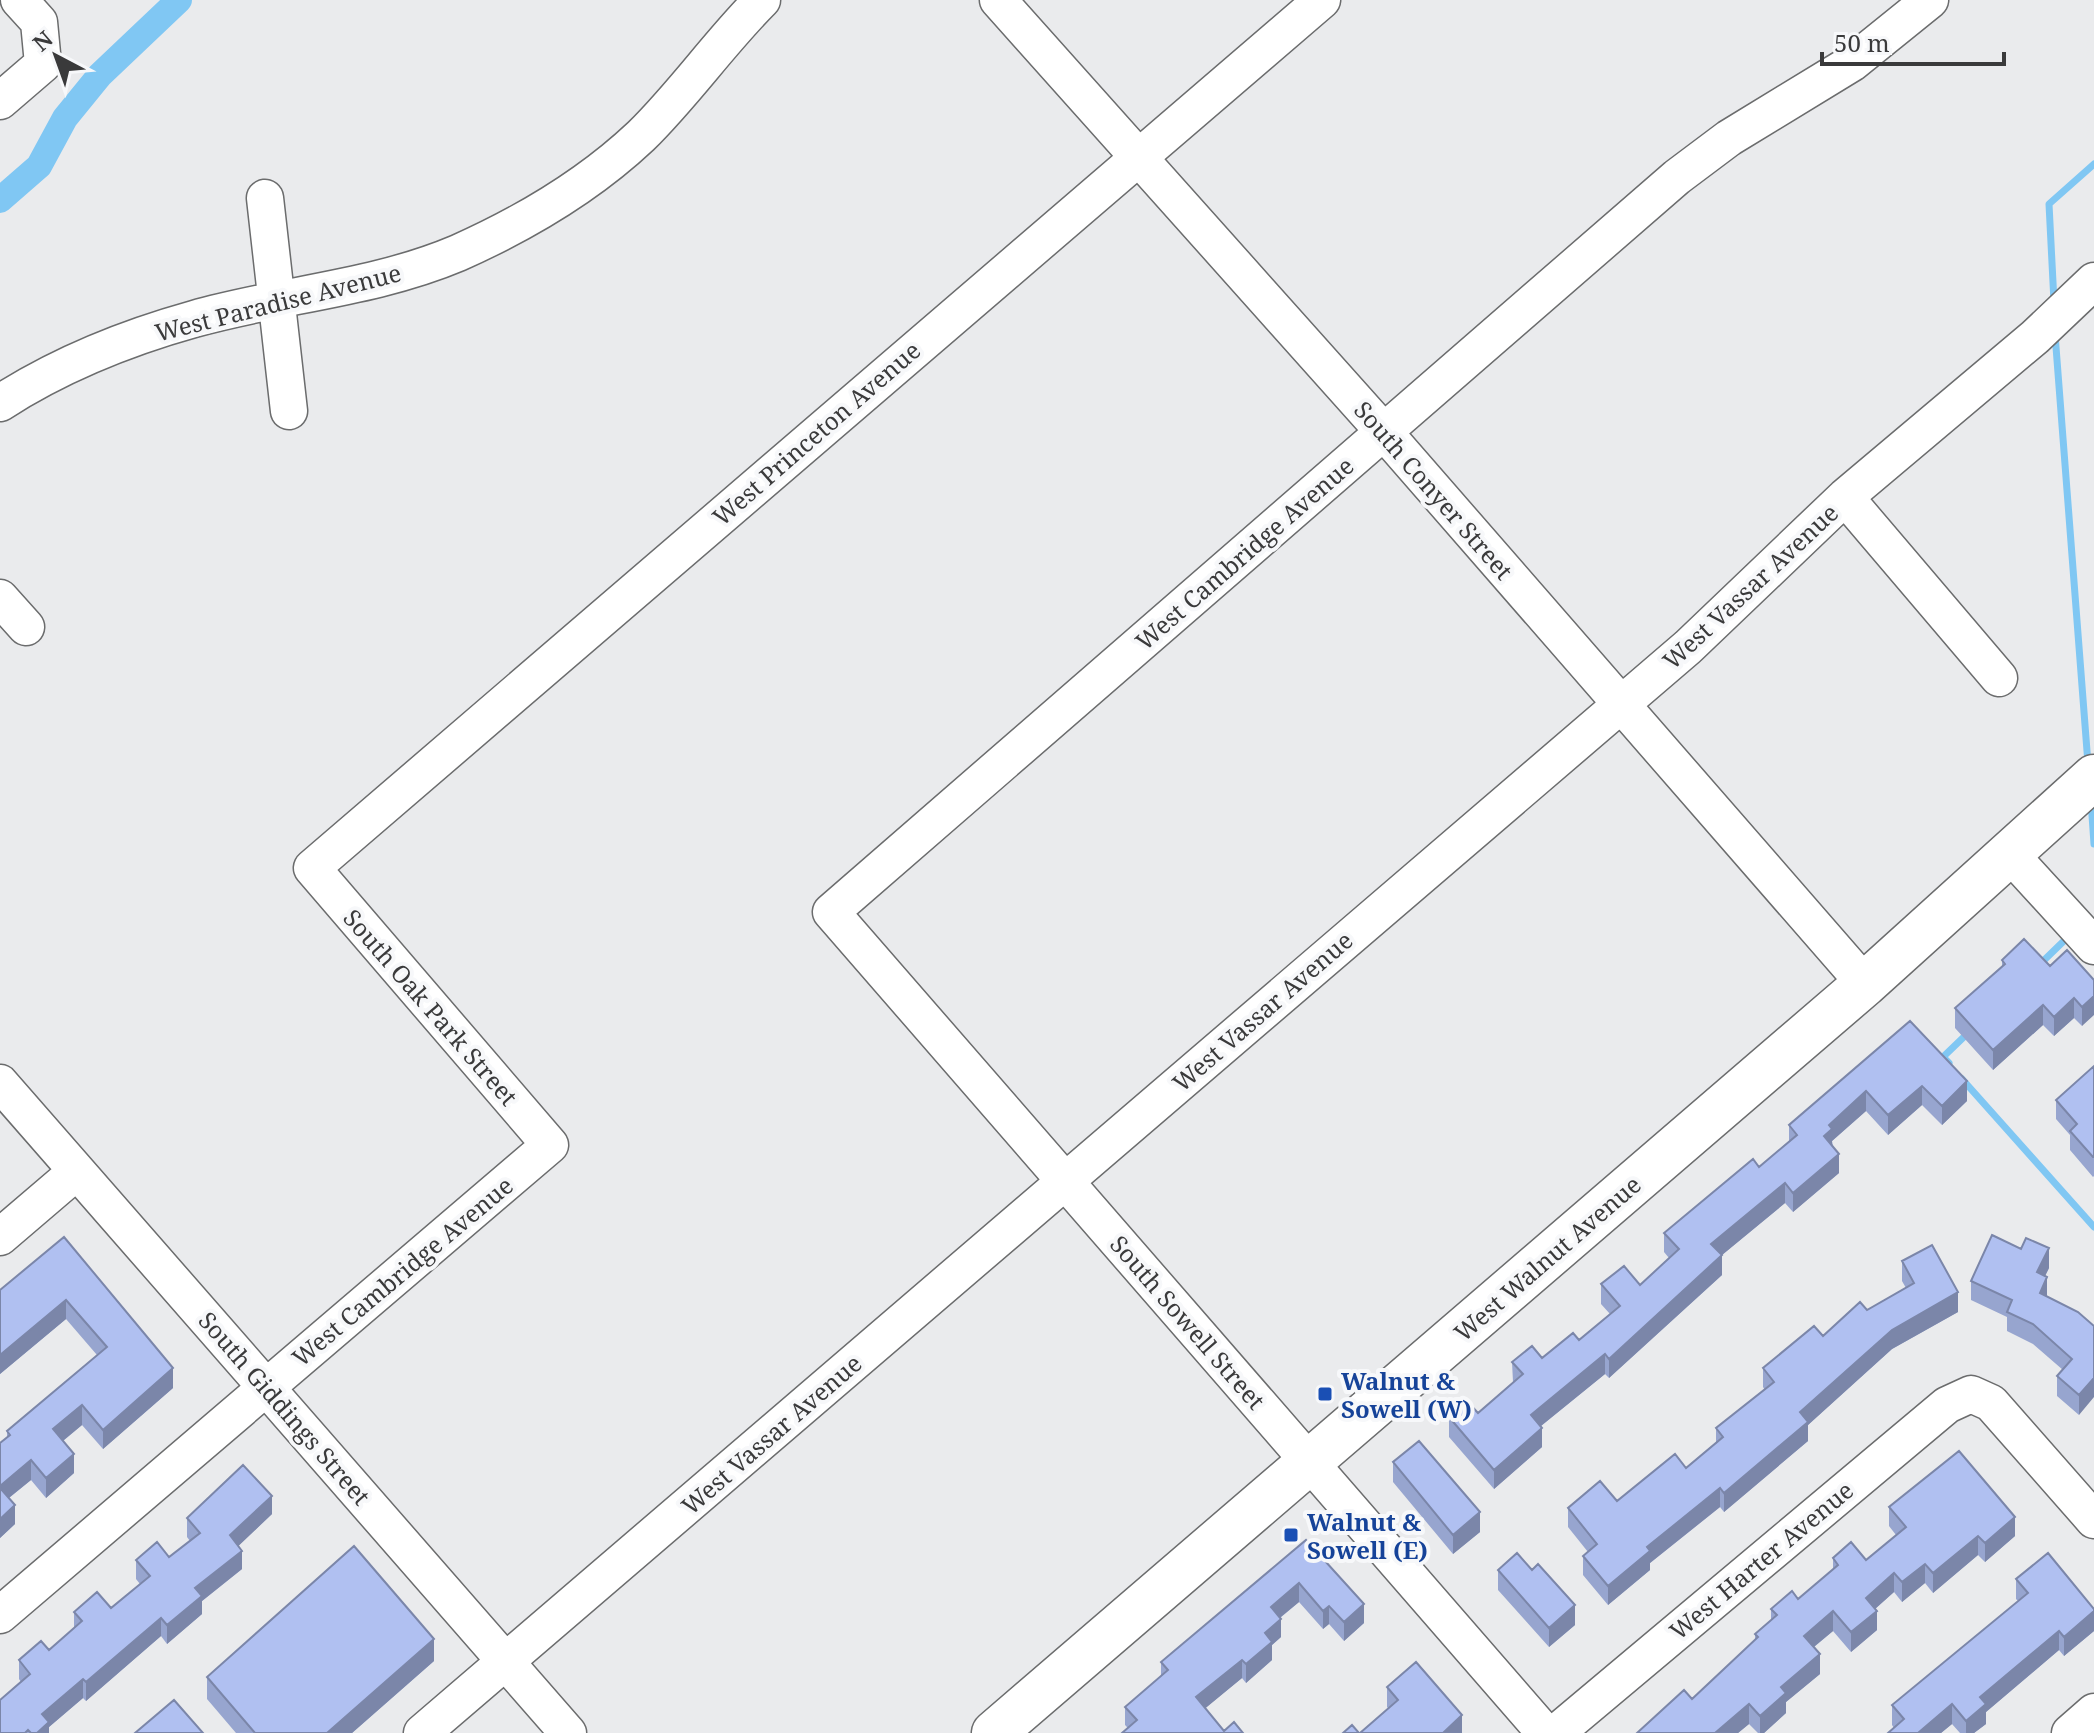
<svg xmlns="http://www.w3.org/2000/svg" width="2094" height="1733" viewBox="0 0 2094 1733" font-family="'Noto Serif',serif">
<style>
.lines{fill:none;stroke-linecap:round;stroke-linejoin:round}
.stream{stroke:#80c7f3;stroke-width:7}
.canal{stroke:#80c7f3;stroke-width:26}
.minor-casing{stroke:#6b6c6d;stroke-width:39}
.major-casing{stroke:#6b6c6d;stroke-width:47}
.minor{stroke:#fff;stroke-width:36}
.major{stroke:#fff;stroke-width:44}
.wall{fill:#97a5cf}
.shaded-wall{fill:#7b86a9}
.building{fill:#b0c0f1;stroke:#7b86a9;stroke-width:2}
.transit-dot{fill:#1a4fb4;stroke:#f7f8fa;stroke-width:3}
.labels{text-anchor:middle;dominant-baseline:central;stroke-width:8;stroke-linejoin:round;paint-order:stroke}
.street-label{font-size:24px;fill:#3a3a3b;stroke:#f7f8fa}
.transit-label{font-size:24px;font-weight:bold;fill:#164399;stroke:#f7f8fa;text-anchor:start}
</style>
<rect width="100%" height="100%" fill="#eaebed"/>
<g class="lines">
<path class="stream" d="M2054,302L2049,204L2094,164
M2055,334L2088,764
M2091,801L2094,844
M2038,966L2069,936
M1949,1063L1943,1057L1968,1033
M1962,1079L2094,1227"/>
<path class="canal" d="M0,200L39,166L65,118L100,75L179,0"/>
<g class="minor-casing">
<path id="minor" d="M998,0L1384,432L1865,984
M0,101L43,64L39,22L19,0
M265,198L289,411
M0,403C59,365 126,338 194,319C282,294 373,289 458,253C523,224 589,185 641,136C684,94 719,43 762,0
M1845,497L1999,678
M0,598L26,627
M2009,853L2094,946
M0,1083L568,1733
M0,1237L76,1172
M0,1615L550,1145L312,868L1322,0
M422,1733L1688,647L1845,497L2035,337L2094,281
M1545,1733L831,912L1677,177L1729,138L1852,63L1930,0
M1556,1733L1947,1405L1971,1394L1991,1403L2094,1520
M2070,1733L2094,1712"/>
</g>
<g class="major-casing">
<path id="major" d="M994,1733L1865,984L2094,777"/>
</g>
<use href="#minor" class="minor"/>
<use href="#major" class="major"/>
</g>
<path class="wall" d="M2002,960L2050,966L2094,980L2082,1026L2074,1018L2054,1036L2043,1025L1993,1070L1955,1028V1008L2002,967Z
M1910,1021L1967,1101L1942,1125L1922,1105L1888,1135L1866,1111L1832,1141L1839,1173L1793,1212L1785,1203L1722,1255V1275L1609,1378L1605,1374L1541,1426L1542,1447L1494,1489L1449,1437V1417L1478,1413L1513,1382L1512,1362L1542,1358L1579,1340L1610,1314L1601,1304V1284L1640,1285L1669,1258L1664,1252V1233L1759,1167L1789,1141V1125Z
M2094,1066V1176L2093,1177L2070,1150V1135L2056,1119V1100Z
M64,1237L173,1388L103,1449L82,1425L63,1441L74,1473L46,1498L31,1480L9,1498L15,1524L0,1538V1443L7,1437V1431L97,1355L66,1319L0,1374V1290Z
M1902,1261L1958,1312L1892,1349L1808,1425V1441L1724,1512L1720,1507L1650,1563V1570L1608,1605L1583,1575V1556L1588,1552L1568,1527V1508L1617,1501L1686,1468L1716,1443V1428L1765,1390L1763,1387V1368L1823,1336L1906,1288L1902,1281Z
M2049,1268L2045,1276L2047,1296L2094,1326L2079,1415L2057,1396V1376L2063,1370L2033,1344L2007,1331V1317L1971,1300V1281Z
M1393,1462L1480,1532L1453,1554L1393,1482Z
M1889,1507L2015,1536L1985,1562L1978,1555L1933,1593L1925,1583L1902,1602L1894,1592L1875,1609L1877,1630L1851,1652L1833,1631L1814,1647L1820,1674L1786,1702V1713L1764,1733H1758L1749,1724L1738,1733H1637L1692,1699L1755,1640V1634L1771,1620V1609L1798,1599L1833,1570V1558L1866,1560L1896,1535L1889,1526Z
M272,1514L238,1546L242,1569L202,1601V1614L167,1644L161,1636L86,1701L83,1698L49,1727V1733H0L21,1682L19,1679V1660L49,1650L74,1628V1612L111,1608L140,1584L136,1579V1560L169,1557L190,1541L187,1537V1518Z
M1306,1540L1364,1623L1344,1641L1329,1624L1323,1629L1299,1602L1280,1618L1281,1637L1272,1645V1660L1246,1683L1242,1678L1205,1708L1224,1731L1128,1728L1125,1725V1707L1161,1676V1662Z
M1498,1570H1532L1575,1625L1549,1647L1498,1590Z
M2016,1579L2094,1609V1631L2064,1656L2059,1650L1986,1712V1724L1974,1733H1960L1952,1724L1941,1733H1888L1894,1728L1892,1725V1705L2018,1601L2016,1599Z
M434,1661L352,1733H236L207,1699V1677Z
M1387,1687L1462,1733L1388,1708L1387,1707Z"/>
<path class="shaded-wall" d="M2094,996V1015L2082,1026V1007Z
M2074,998V1018L2054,1036V1017Z
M2043,1005V1025L1993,1070V1050Z
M1967,1081V1101L1942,1125V1106Z
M1922,1086V1105L1888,1135V1115Z
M1866,1091V1111L1832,1141V1149L1824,1136L1829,1125Z
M1839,1154V1173L1793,1212V1193Z
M1785,1183V1203L1722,1255V1275L1609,1378V1359L1711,1244Z
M2049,1248V1268L2037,1292V1272Z
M2047,1277V1297L2040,1293Z
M1958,1292V1312L1892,1349L1808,1425V1441L1724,1512V1493L1800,1412L1892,1330Z
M66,1300V1319L0,1374V1355Z
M1605,1354V1374L1531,1434V1415Z
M173,1368V1388L103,1449V1430Z
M2094,1378V1397L2079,1415V1395Z
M82,1405V1425L53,1449V1429Z
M1542,1428V1447L1494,1489V1470Z
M74,1454V1473L46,1498V1478Z
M31,1460V1480L0,1505V1486Z
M1720,1488V1507L1650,1563V1570L1608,1605V1586L1647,1547Z
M272,1496V1514L230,1554V1535Z
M15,1505V1524L0,1538V1519Z
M1480,1512V1532L1453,1554V1535Z
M2015,1517V1536L1985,1562V1543Z
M1978,1536V1555L1933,1593V1573Z
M242,1551V1569L202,1601V1614L167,1644V1625L195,1588Z
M1925,1564V1583L1902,1602V1582Z
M1894,1573V1592L1866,1617V1598Z
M1299,1583V1602L1271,1625V1607Z
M1364,1604V1623L1344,1641V1622Z
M1575,1605V1625L1549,1647V1628Z
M1329,1606V1624L1323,1629V1611Z
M1833,1611V1631L1804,1655V1636Z
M1877,1611V1630L1851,1652V1632Z
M2094,1611V1631L2064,1656V1637Z
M161,1618V1636L86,1701V1682Z
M1281,1619V1637L1272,1645V1660L1246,1683V1664L1265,1633Z
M2059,1631V1650L1986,1712V1724L1974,1733H1966V1721L1980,1697Z
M434,1639V1661L352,1733H327Z
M1820,1654V1674L1786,1702V1713L1764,1733H1760V1716L1781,1687Z
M1242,1660V1678L1196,1716V1697Z
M83,1679V1698L49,1727V1733H37L42,1714Z
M1749,1704V1724L1738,1733H1715Z
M1952,1704V1724L1941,1733H1918Z
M1462,1715V1733H1443Z"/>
<path class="building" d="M2024,939L2050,966L2067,950L2094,980V996L2082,1007L2074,998L2054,1017L2043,1005L1993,1050L1955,1008L2005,964L2002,960Z
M1910,1021L1967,1081L1942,1106L1922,1086L1888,1115L1866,1091L1829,1125L1832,1129L1824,1136L1839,1154L1793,1193L1785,1183L1711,1244L1722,1255L1609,1359L1605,1354L1531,1415L1542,1428L1494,1470L1449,1417L1467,1401L1478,1413L1523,1374L1512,1362L1532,1346L1542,1358L1573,1333L1579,1340L1620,1306L1601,1284L1624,1266L1640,1285L1679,1249L1664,1233L1753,1159L1759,1167L1797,1135L1789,1125Z
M2094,1066V1157H2093L2070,1131L2077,1124L2056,1100Z
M1992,1235L2021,1249L2026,1238L2049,1248L2037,1272L2047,1277L2040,1293L2078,1312L2094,1326V1378L2079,1395L2057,1376L2072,1359L2033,1324L2007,1312L2012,1300L1971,1281Z
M64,1237L173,1368L103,1430L82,1405L53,1429L74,1454L46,1478L31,1460L0,1486V1443L10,1435L7,1431L107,1347L66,1300L0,1355V1290Z
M1932,1245L1958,1292L1892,1330L1800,1412L1808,1422L1724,1493L1720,1488L1647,1547L1650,1551L1608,1586L1583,1556L1597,1544L1568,1508L1600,1481L1617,1501L1675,1454L1686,1468L1723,1437L1716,1428L1774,1382L1763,1368L1814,1326L1823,1336L1860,1302L1867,1310L1914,1283L1902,1261Z
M1419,1441L1480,1512L1453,1535L1393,1462Z
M1959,1451L2015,1517L1985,1543L1978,1536L1933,1573L1925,1564L1902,1582L1894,1573L1866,1598L1877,1611L1851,1632L1833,1611L1804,1636L1820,1654L1781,1687L1786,1693L1760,1716L1749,1704L1715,1733H1637L1684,1690L1692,1699L1758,1637L1755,1634L1777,1615L1771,1609L1792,1591L1798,1599L1838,1565L1833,1558L1851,1542L1866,1560L1906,1527L1889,1507Z
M243,1465L272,1496L230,1535L242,1551L195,1588L202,1596L167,1625L161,1618L86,1682L83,1679L42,1714L49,1722L37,1733H31L28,1730L25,1733H0V1700L30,1674L19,1660L41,1641L49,1650L82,1621L74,1612L97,1592L111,1608L150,1576L136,1560L157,1542L169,1557L200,1533L187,1518Z
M0,1488L15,1505L0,1519Z
M1306,1540L1364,1604L1344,1622L1329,1606L1323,1611L1299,1583L1271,1607L1281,1619L1265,1633L1272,1642L1246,1664L1242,1660L1196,1697L1224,1731L1234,1722L1243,1733H1122L1137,1720L1125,1707L1168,1670L1161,1662Z
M354,1546L434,1639L327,1733H255L207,1677Z
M1517,1553L1532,1570L1538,1564L1575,1605L1549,1628L1498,1570Z
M2048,1553L2094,1609V1611L2064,1637L2059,1631L1980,1697L1986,1704L1966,1721L1952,1704L1918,1733H1888L1904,1719L1892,1705L2028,1593L2016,1579Z
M1416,1662L1462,1715L1443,1733H1360L1398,1700L1387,1687Z
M174,1700L203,1733H135Z
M1352,1725L1359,1733H1343Z"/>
<g class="transit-dot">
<rect x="1317" y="1386" width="16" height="16" rx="4"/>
<rect x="1283" y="1527" width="16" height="16" rx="4"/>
</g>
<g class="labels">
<g class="street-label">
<text transform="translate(278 302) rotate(-14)">West Paradise Avenue</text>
<text transform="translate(816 433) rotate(-41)">West Princeton Avenue</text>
<text transform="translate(1434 490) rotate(49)">South Conyer Street</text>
<text transform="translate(1244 553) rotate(-41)">West Cambridge Avenue</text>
<text transform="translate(1750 586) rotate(-43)">West Vassar Avenue</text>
<text transform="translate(431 1007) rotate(49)">South Oak Park Street</text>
<text transform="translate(1262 1011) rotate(-41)">West Vassar Avenue</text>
<text transform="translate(1547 1258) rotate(-41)">West Walnut Avenue</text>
<text transform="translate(402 1271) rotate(-40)">West Cambridge Avenue</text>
<text transform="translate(1188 1322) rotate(49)">South Sowell Street</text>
<text transform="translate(285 1408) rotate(49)">South Giddings Street</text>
<text transform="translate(771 1434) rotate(-41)">West Vassar Avenue</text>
<text transform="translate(1761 1560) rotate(-40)">West Harter Avenue</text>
</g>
<g class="transit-label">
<text x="1341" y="1380">Walnut &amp;<tspan x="1341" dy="28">Sowell (W)</tspan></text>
<text x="1307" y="1521">Walnut &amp;<tspan x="1307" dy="28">Sowell (E)</tspan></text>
</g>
</g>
<g transform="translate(56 56) rotate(319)" stroke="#f7f8fa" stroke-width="6" paint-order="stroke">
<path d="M0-6L14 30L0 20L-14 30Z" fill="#3a3a3b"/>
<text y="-12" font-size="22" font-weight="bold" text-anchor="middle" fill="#3a3a3b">N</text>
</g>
<path d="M1822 52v12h182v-12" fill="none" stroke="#3a3a3b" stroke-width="4"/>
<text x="1834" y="52" font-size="24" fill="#3a3a3b" stroke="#f7f8fa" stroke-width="6" paint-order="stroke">50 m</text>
</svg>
